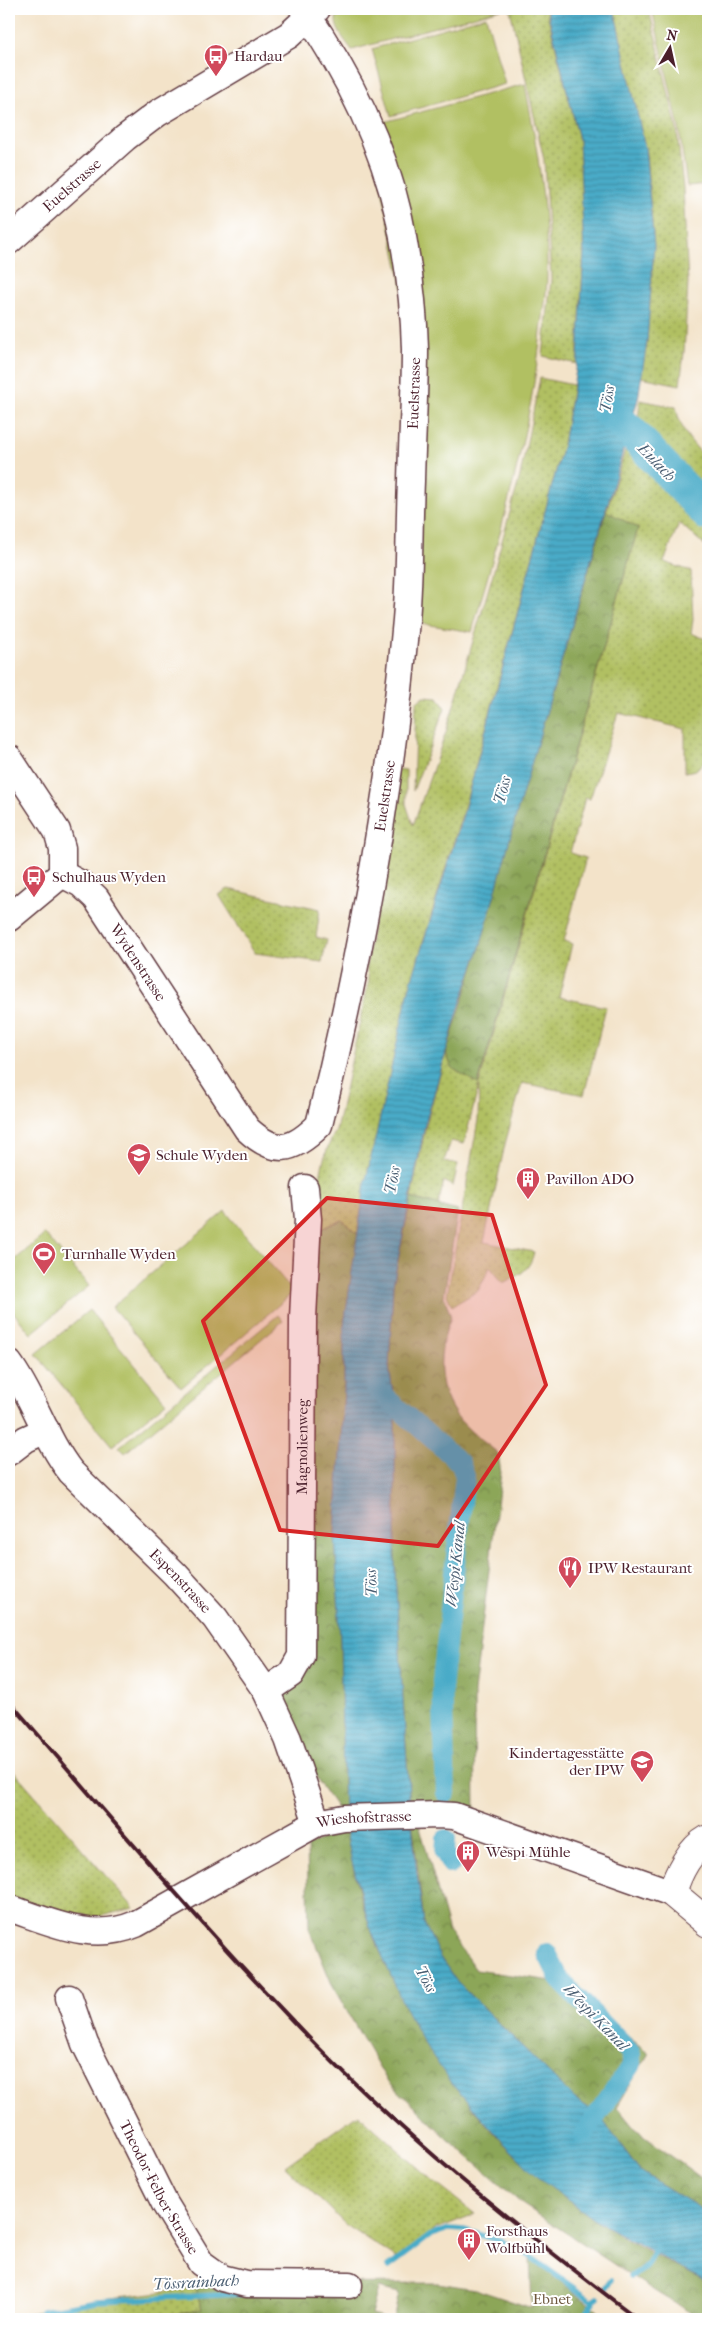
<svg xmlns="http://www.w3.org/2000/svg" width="717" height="2328" viewBox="0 0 717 2328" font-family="'IM FELL French Canon',serif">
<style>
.grass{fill:url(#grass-dots);stroke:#7e7046}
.forest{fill:url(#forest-crowns);stroke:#6b6242}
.green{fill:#b1c062;stroke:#7e7046}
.water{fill:url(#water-rules);stroke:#4a657a}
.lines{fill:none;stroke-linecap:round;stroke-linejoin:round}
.stream{stroke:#49abc8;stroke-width:5.5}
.canal{stroke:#49abc8;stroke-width:20}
.river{stroke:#49abc8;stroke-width:34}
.minor-casing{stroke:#633c43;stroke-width:29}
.major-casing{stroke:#633c43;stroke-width:30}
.minor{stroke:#fff;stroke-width:26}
.major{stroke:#fff;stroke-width:28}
.rail{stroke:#4a1f2b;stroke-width:4}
.marked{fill:#d62828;fill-opacity:0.2;stroke:#d62828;stroke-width:4;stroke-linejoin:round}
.labels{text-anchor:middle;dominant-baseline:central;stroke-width:4;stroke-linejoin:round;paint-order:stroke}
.poi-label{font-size:15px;fill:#4a1f2b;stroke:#fff;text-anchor:start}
.street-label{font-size:15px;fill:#4a1f2b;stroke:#fff}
.park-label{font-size:15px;fill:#6e573e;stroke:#fff}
.water-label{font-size:16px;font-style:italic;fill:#4a5e72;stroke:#fff}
</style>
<defs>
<pattern id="grass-dots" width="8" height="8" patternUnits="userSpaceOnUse" patternTransform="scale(1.25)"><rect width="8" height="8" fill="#b1c062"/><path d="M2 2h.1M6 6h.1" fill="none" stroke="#929b51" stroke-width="1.8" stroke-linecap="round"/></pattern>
<pattern id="forest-crowns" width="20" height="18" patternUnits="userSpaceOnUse" patternTransform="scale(1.25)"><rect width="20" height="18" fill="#8ca658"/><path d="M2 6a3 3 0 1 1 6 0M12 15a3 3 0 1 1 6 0" fill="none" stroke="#748749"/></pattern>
<pattern id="water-rules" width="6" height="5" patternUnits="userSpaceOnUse" patternTransform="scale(1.25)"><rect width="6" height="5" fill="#49abc8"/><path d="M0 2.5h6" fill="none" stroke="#3f8ba3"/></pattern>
</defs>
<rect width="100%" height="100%" fill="#fff"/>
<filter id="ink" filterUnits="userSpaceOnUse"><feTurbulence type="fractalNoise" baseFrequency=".02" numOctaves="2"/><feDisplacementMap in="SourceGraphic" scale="10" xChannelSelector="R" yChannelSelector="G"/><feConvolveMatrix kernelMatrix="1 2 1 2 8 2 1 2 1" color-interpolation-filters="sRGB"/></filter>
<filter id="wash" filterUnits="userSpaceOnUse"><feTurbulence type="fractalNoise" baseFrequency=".0096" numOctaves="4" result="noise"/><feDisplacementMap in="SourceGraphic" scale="20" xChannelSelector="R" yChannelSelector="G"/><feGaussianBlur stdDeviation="1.12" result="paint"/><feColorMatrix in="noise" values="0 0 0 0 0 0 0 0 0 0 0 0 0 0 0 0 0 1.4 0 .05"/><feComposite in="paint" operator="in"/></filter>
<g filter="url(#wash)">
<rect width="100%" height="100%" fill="#f3e3c9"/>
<path class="grass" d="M510,9H546L579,139L584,254L577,364L543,356L551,279L544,160Z
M614,9H649L677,129L683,188L688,283L684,353L680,385L641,377L647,342L654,247L646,153Z
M540,378L573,385L563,445L466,801L409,989L365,1184L358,1234L342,1220L315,1232C317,1200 318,1159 336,1131L369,980L366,967L398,769L406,770V804L413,825L446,732L492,577L520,476Z
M640,400L676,407C681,432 691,442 708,460V548L679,523L664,562L691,571L693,620L691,633L708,640V758L696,770L685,772V729L618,713L590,799L585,798L570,853L586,858L564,941L572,944L559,997L606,1007L584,1095L522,1083L505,1144L484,1242L534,1252C529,1272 520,1274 503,1283L490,1267L478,1291L452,1306L447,1295L478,1120L479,1085L464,1144L451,1141L444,1161L458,1164L453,1186L444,1181L438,1205L411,1198L426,1125L446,1053L452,1068L479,1084L638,528L606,512L625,451L635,454Z
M424,696L438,697L445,708L413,791L416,703Z
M228,889L320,909L316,937L327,940L322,962L255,953L219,895Z
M13,1770L134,1908L97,1917L70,1913L66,1927L9,1908V1774Z
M358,2114L433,2181L475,2214L436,2229L399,2260L346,2225L285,2166Z
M195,2288L202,2309L160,2319H9V2317L110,2298Z"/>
<path class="forest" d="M606,511L638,528L478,1084L452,1068L446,1053L481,944L518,809Z
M411,1198L458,1211L444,1296L451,1317C439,1346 436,1379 451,1407C461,1426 482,1440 498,1453L501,1473L474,1692L475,1812L417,1816L449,1932L476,1970L559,1982L649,2053L617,2107L636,2130L708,2183V2213L640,2171L599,2115L574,2098L457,1982L440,1957L424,1923L409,1794L395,1574V1406L389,1367L393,1285Z
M342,1220L358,1234L344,1325V1390L335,1533L340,1638L344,1818L319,1783L274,1686L291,1674L315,1232Z
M346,1832C352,1863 359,1895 369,1924C373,1939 381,1952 387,1966C431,2068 500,2155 592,2218C627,2242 671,2263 708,2283V2319H701L656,2292L522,2204L447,2138L386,2079L333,1987L309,1928L307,1846L322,1839Z
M530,2257L608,2319H393L399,2293L378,2288L371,2315L388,2319H160L202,2309L195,2288L246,2284L438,2283L475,2289L532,2308Z"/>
<path class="green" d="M340,9H501L352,50C343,37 329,24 340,9Z
M652,9H708V184L687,186L679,128Z
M486,16L505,84L391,116L372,49Z
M525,84C537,148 548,210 547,276C547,294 543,314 541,332C530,435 500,533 472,632L406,621L415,349L369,126Z
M225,1211L294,1292L181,1388L112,1307Z
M45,1234L89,1286L31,1334L9,1307V1265Z
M89,1310L166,1402L112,1446L36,1354Z
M278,1315L283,1321L125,1453L119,1447Z"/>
<path class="water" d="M547,9H614L645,148L654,246L647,342L638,399L626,441L518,809L481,944L459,1008L425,1124L393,1285L389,1367L395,1406V1574L409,1794L417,1874L424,1923L440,1957L457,1982L574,2098L599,2115L640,2171L708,2213V2283L593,2219L537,2177L505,2144L451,2083L424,2043L403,2004L369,1925L351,1858L344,1818L340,1638L335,1533L344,1390V1325L365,1184L409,989L462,818L563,445L578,358L584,253L579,139Z"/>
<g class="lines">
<path class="stream" d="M389,2267L431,2235L449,2229L464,2230L503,2242L528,2255L592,2301L598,2297
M630,2276C646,2272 650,2262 656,2248
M606,2287L611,2280
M586,2312L594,2301
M41,2319L42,2311L97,2301L240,2294"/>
<path class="canal" d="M375,1388L460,1463L465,1476L442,1681L446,1793
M446,1839L445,1853L451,1864
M547,1953L560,1980L631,2053V2066L583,2135"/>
<path class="river" d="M607,410L629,430L708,514"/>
</g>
</g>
<g filter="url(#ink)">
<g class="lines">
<g class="minor-casing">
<g id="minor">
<path id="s1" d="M9,241L125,138L158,113L289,35L317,9"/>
<path d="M9,758L57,831L62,848V874"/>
<path id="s2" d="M62,874L81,884L96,898L247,1129C275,1155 292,1152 319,1125C360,960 391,790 406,620C410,574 409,527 411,481C412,437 415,393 415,349C414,305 408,260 399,217C382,142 347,72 303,9"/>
<path d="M9,918L62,874"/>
<path id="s3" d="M9,1363C34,1397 45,1439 71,1472L175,1574L215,1618L266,1691L288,1739L317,1823"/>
<path d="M9,1452L26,1439L46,1430"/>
<path id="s4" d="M266,1691L291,1674L301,1656L303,1318L308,1219L305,1188"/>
<path id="s5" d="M9,1908C51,1922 92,1943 136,1924L317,1823L344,1818L438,1815L454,1816L672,1893"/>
<path id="s6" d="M69,1998L85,2044L165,2204L201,2263L222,2278L246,2284L349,2285"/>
</g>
</g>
<g class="major-casing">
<path id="major" d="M708,1839C690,1849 678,1873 672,1893L708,1923"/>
</g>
<use href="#minor" class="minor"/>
<use href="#major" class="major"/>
<path class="rail" d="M9,1701C101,1807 192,1915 289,2017C395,2130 515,2226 638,2319"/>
</g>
</g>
<path class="marked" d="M327,1198L492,1215L546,1385L438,1546L280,1530L203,1321Z"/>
<defs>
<g id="bus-pin" transform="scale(1.25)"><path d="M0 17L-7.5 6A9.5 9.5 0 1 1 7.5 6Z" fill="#d1495b" stroke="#fff"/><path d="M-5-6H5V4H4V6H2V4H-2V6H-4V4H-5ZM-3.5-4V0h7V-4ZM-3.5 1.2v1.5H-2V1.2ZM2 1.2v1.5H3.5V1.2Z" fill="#fff"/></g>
<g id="school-pin" transform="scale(1.25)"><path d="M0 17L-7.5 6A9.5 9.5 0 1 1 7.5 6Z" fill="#d1495b" stroke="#fff"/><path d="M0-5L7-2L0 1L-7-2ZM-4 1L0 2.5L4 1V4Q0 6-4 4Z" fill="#fff"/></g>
<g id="building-pin" transform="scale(1.25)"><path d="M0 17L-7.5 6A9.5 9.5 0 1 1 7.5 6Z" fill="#d1495b" stroke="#fff"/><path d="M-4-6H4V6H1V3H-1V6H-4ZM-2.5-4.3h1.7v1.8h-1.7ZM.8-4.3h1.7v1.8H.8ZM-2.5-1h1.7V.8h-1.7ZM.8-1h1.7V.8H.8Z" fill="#fff"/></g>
<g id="stadium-pin" transform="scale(1.25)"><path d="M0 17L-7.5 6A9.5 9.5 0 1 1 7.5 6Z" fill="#d1495b" stroke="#fff"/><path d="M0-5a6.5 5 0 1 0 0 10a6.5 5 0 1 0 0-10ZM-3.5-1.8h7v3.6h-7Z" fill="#fff"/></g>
<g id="restaurant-pin" transform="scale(1.25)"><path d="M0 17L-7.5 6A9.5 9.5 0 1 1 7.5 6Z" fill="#d1495b" stroke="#fff"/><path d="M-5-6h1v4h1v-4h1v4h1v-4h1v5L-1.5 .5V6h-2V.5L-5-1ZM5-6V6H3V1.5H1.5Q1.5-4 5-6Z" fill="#fff"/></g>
</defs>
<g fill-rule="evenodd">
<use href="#bus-pin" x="216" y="56"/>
<use href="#bus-pin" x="34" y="877"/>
<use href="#school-pin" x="139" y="1155"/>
<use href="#building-pin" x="528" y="1179"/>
<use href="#stadium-pin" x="44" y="1254"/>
<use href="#restaurant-pin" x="570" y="1568"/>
<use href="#school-pin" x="642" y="1762"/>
<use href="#building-pin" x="468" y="1852"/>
<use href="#building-pin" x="469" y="2240"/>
</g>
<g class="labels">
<g class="poi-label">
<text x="234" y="56">Hardau</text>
<text x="52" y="877">Schulhaus Wyden</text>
<text x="156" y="1155">Schule Wyden</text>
<text x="546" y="1179">Pavillon ADO</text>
<text x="62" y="1254">Turnhalle Wyden</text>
<text x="588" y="1568">IPW Restaurant</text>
<text x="624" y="1753" text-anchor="end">Kindertagesstätte<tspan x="624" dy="17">der IPW</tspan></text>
<text x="486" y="1852">Wespi Mühle</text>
<text x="486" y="2231">Forsthaus<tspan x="486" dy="17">Wolfbühl</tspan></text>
</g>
<g class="street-label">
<text stroke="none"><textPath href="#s1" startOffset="84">Euelstrasse</textPath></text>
<text stroke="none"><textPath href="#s2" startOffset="1142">Euelstrasse</textPath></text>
<text stroke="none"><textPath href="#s2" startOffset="738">Euelstrasse</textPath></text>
<text stroke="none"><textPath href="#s2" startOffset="119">Wydenstrasse</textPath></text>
<text stroke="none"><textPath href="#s4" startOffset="260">Magnolienweg</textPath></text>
<text stroke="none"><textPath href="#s3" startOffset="280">Espenstrasse</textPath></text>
<text stroke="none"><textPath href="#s5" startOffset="386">Wieshofstrasse</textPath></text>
<text stroke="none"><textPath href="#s6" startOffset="210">Theodor-Felber-Strasse</textPath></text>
</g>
<g class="park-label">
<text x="552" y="2299">Ebnet</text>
</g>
<g class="water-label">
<text transform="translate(607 399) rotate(-81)">Töss</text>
<text transform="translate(657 462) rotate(46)">Eulach</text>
<text transform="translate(502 790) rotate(-75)">Töss</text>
<text transform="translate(392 1180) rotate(-79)">Töss</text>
<text transform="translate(455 1564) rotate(-84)">Wespi Kanal</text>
<text transform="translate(371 1583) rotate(-92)">Töss</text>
<text transform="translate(426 1979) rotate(61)">Töss</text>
<text transform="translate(596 2017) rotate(46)">Wespi Kanal</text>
<text transform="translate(196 2282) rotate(-3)">Tössrainbach</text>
</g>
</g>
<rect width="717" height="2328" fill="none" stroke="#fff" stroke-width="30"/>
<g transform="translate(670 48) rotate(9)" stroke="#ffffff" stroke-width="4" paint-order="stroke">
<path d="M0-4L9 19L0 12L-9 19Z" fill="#4a1f2b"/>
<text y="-8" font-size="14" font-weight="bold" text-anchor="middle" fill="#4a1f2b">N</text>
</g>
</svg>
